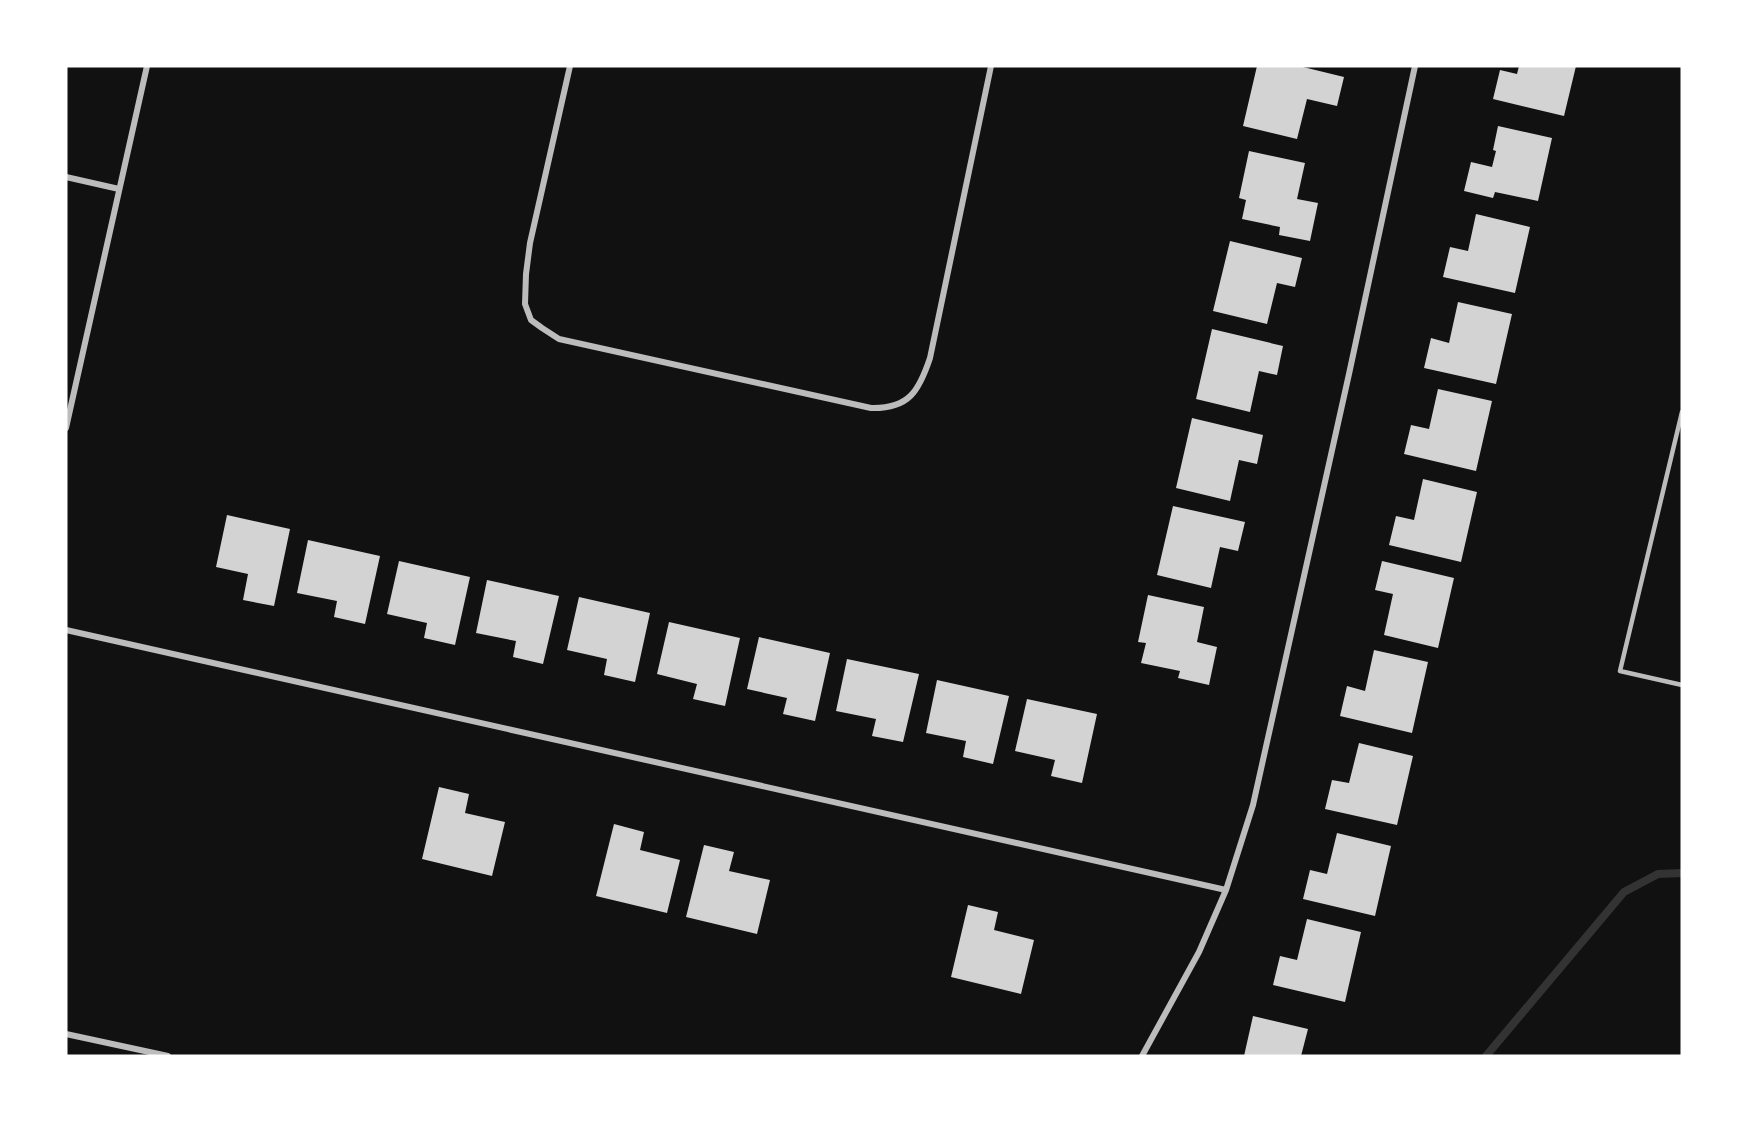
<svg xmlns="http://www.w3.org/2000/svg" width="1748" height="1122" viewBox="0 0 1748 1122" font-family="'Roboto Condensed',sans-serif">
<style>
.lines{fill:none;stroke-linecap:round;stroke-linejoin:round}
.stream{stroke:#333;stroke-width:8}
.building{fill:#d3d3d3}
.service{stroke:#bcbcbc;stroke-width:4.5}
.minor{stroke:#bcbcbc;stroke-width:6}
</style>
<rect width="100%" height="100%" fill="#111"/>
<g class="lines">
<path class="stream" d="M1486,1056L1624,892L1658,874L1682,873"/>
</g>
<path class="building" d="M1257,66H1299L1344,77L1337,106L1307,99L1297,139L1243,126Z
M1519,66H1576L1564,116L1493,99L1500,70L1517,74Z
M1498,126L1552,138L1538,201L1495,192L1493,198L1464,191L1471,162L1492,167L1496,151L1493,150Z
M1249,151L1305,163L1297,199L1318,203L1310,241L1279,235L1280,227L1242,219L1246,200L1239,198Z
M1476,214L1530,227L1515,293L1443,277L1450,247L1468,251Z
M1230,241L1302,258L1295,287L1277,283L1267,324L1213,311Z
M1458,302L1512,314L1496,384L1424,368L1431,338L1449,343Z
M1212,329L1283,346L1277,375L1259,371L1250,412L1196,399Z
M1438,389L1492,401L1476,471L1404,454L1411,425L1429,429Z
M1192,418L1263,435L1257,464L1239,460L1230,501L1176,488Z
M1423,479L1477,492L1461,562L1389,545L1396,516L1414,520Z
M1173,506L1245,522L1238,551L1220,547L1211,588L1157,575Z
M227,515L290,529L274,606L243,600L248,574L216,567Z
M308,540L380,556L365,624L334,617L337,601L297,593Z
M399,561L470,577L455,645L424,638L427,623L387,614Z
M1382,561L1454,578L1438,648L1384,635L1393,594L1375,590Z
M487,580L559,596L543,664L513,657L516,641L476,633Z
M1148,595L1204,607L1197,642L1217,647L1209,685L1178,678L1180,671L1141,663L1146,643L1138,642Z
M579,597L650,613L635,682L604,675L607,659L567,650Z
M669,622L740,638L725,706L693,699L697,684L657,674Z
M759,637L830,653L815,721L783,714L787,698L747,689Z
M1374,650L1428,662L1412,733L1340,716L1347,686L1365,691Z
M847,659L919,674L903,742L872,736L876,719L836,711Z
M937,680L1009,696L993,764L963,757L966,741L926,733Z
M1027,699L1097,714L1082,783L1051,776L1055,760L1015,751Z
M1359,743L1413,756L1397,825L1325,809L1332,780L1349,783Z
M439,787L469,794L465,813L505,822L492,876L422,859Z
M614,824L644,832L640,850L680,860L667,913L596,896Z
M1337,833L1391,846L1375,916L1303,899L1310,870L1327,874Z
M704,845L734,852L729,871L770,880L757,934L686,917Z
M968,905L998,912L994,930L1034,940L1021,994L951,977Z
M1307,919L1361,932L1345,1002L1273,985L1280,956L1297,960Z
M1253,1016L1308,1029L1301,1056H1244Z"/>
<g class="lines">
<path class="service" d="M1682,412L1620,671L1682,685"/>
<path class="minor" d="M570,66L530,243L526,274L525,304L531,320L542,328L559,339L871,408C909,409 919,391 930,358L991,66
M66,177L119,189
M66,428L147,66
M66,630L1226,890
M66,1034L168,1056
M1142,1056L1199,952L1226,890L1253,805L1349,374L1415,66"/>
</g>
<rect width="1748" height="1122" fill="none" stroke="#ffffff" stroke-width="135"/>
</svg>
